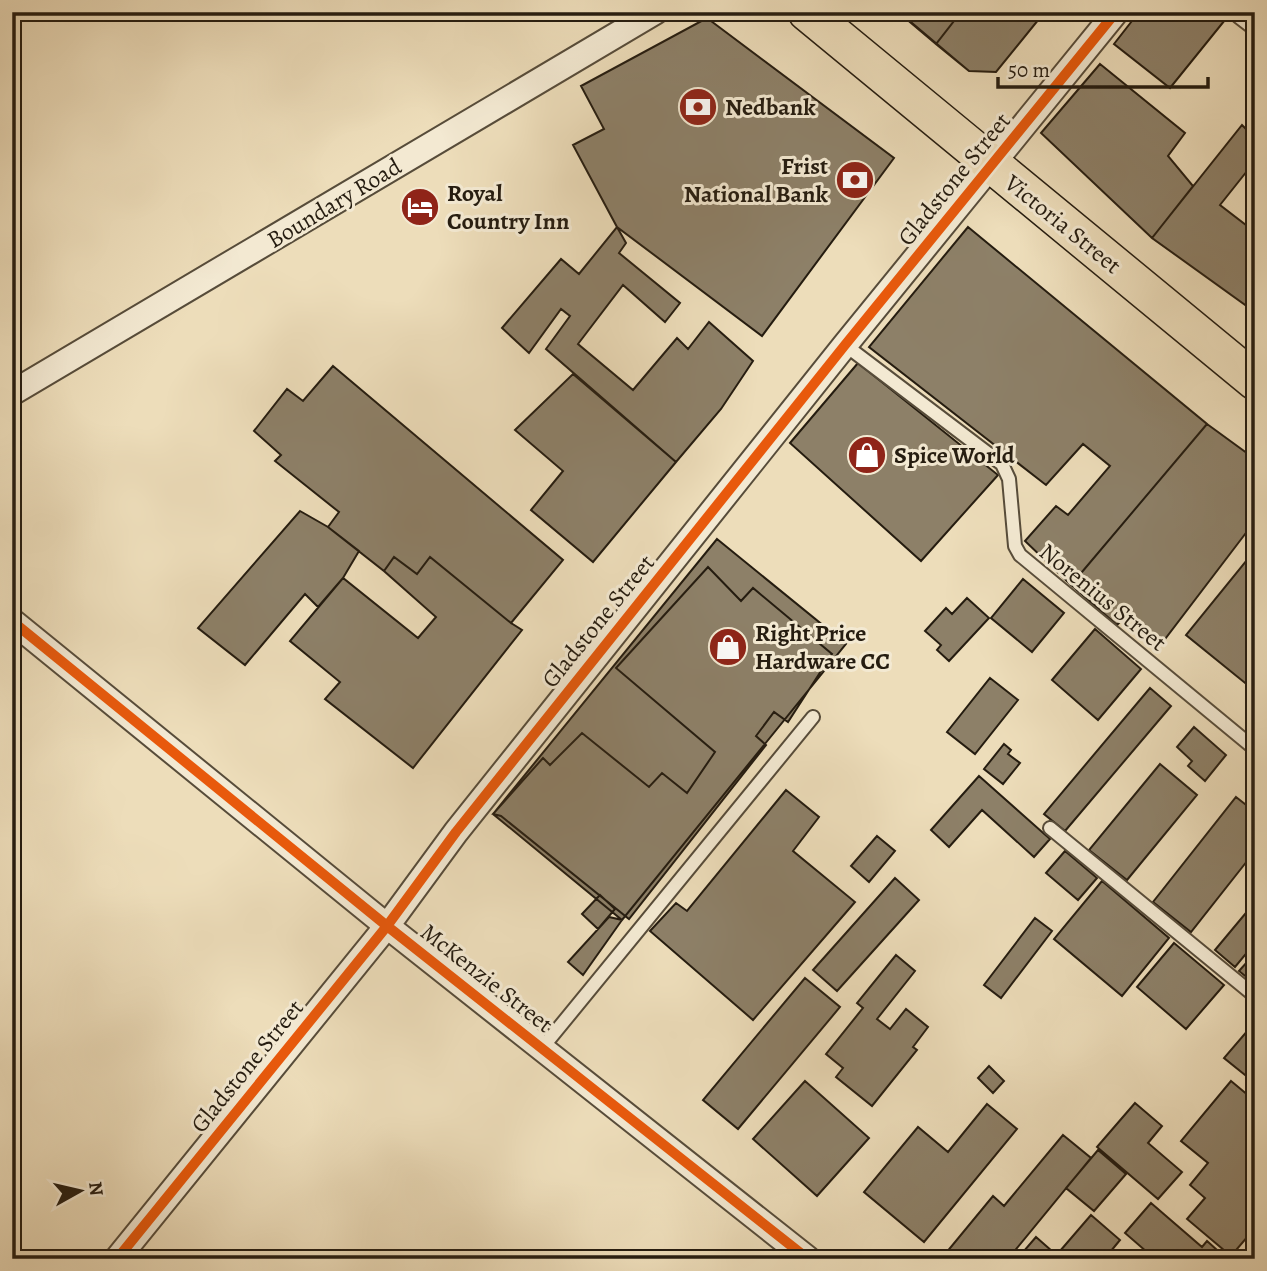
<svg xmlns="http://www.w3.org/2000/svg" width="1267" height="1271" viewBox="0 0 1267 1271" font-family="Alegreya,serif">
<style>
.building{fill:#8d8068;stroke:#251c10;stroke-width:2}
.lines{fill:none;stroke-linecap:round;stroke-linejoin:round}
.lane-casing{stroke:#574c3a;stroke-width:16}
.street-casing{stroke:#574c3a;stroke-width:28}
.primary-casing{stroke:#251c10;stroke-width:40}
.lane{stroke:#f3e9d2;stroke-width:12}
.street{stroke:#f3e9d2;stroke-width:24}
.primary{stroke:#edddba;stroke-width:37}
.cycleway-casing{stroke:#f3e9d2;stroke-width:15}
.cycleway{stroke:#e8590c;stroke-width:10}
.labels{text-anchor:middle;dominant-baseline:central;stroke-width:6;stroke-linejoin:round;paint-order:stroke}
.poi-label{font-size:24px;font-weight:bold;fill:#251c10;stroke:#f3e9d2;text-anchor:start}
.street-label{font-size:24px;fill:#251c10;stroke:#f3e9d2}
</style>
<rect width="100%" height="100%" fill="#edddba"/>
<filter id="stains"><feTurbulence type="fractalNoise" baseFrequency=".00286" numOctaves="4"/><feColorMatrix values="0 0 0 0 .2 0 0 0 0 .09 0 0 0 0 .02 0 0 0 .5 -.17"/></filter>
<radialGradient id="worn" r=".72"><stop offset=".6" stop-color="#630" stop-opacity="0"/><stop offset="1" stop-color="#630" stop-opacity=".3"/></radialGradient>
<path class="building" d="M898,12H961L936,44Z
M899,12H1042L1043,14L996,72L969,71Z
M961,12H1041L1043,14L996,72L969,71L936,44Z
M1139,12H1226L1229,15L1170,88L1114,44Z
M707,18L894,158L762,336L617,227L573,145L604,129L581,86Z
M1100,64L1185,133L1168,156L1193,186L1152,238L1041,133Z
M1242,125L1255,138V161L1220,205L1255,232V312L1152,238Z
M617,227L626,243L619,253L680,303L665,322L623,285L578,344L633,390L677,338L688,349L709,322L753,361L721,409L676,462L546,349L570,316L561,309L529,353L502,328L561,259L579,274Z
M968,227L1207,424L1071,585L1025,541L1056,506L1068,515L1110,466L1083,444L1046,485L869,347Z
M858,363L998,475L921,561L790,443Z
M333,366L563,560L511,623L430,557L417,574L394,557L384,571L328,527L339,512L275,461L281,455L254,431L287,389L303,401Z
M573,374L676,462L593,562L531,510L563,471L515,430Z
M1207,424L1255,459V521L1162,643L1128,613L1117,625L1071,585Z
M300,511L328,527L359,551L343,578L318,607L305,594L245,665L198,628Z
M717,539L846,644L622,920L493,814Z
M1255,550V691L1186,635Z
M394,557L417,574L430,557L511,623L522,630L413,768L325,699L340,682L290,641L343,578L418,638L436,617L384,571Z
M708,567L741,601L753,588L832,654L788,722L774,712L756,736L766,745L629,919L501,816L493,814L543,758L550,765L582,733L649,787L662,773L687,793L715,752L616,668Z
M1023,579L1064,613L1032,652L991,618Z
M967,598L989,618L949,661L937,650L941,645L925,631L946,608L952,614Z
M1095,629L1141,669L1098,720L1052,680Z
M990,678L1018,700L975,754L947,732Z
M1150,688L1171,706L1065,831L1044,814Z
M1194,727L1226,755L1205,781L1188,766L1192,761L1177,747Z
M1004,744L1011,750L1008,754L1020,763L1003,784L984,769Z
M1160,764L1197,795L1127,880L1089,850Z
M979,776L1050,839L1034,857L982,810L949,847L931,830Z
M786,790L819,817L793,851L855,902L753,1020L650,931L676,903L687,911Z
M1236,797L1255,812V851L1191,932L1153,902Z
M877,836L895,851L869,882L851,866Z
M1065,851L1097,878L1078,900L1046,873Z
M895,878L919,900L837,991L813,970Z
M1102,881L1169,938L1122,996L1054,939Z
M600,895L615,909L598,929L582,914Z
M1255,902V943L1235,967L1215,950Z
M609,917L622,920L583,975L568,962Z
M1035,918L1052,931L1001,998L984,985Z
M1174,943L1224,985L1186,1029L1137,987Z
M896,955L915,971L877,1019L890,1029L906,1009L928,1027L913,1047L917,1050L872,1106L836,1077L843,1068L826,1054L863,1008L857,1003Z
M1247,962L1255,968V984L1239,971Z
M805,978L840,1007L738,1129L703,1100Z
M1255,1022V1083L1224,1058Z
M989,1066L1004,1081L993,1093L978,1078Z
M805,1081L869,1138L817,1196L753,1139Z
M1231,1081L1255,1101V1228L1231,1256L1187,1219L1205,1198L1190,1185L1208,1163L1181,1141Z
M1135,1103L1162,1126L1148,1143L1182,1172L1158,1199L1097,1147Z
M987,1104L1017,1129L924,1242L864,1192L918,1127L948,1152Z
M1063,1135L1091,1158L1008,1259H941L993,1196L1004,1206Z
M1098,1150L1126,1174L1094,1211L1066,1188Z
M1151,1203L1202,1247L1207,1241L1227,1259H1155L1125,1233Z
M1091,1215L1120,1240L1106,1257L1107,1259H1069L1060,1251Z
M1036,1237L1061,1259H1017Z"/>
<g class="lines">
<g class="lane-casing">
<path id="lane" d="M845,345L1002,464L1009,479L1015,546L1020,555L1255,749
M1050,828L1255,996
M543,1047L813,717"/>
</g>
<g class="street-casing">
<path id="street" d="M1242,12L1255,22
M12,393L655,12
M12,621L387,926L808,1259
M117,1259L387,926L456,832L845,345L1116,12"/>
</g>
<g class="primary-casing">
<path id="primary" d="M807,12L1255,381"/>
</g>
<use href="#lane" class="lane"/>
<use href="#street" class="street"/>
<use href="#primary" class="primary"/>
<g class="cycleway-casing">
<path id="cycleway" d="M12,621L387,926L808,1259
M117,1259L387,926L456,832L845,345L1116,12"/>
</g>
<use href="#cycleway" class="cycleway"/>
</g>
<defs>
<g id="bank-disc" transform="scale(2.0125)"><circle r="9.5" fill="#8f2418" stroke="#f3e9d2"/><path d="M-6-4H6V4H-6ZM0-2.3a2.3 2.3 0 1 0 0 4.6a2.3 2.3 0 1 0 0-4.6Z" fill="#fff"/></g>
<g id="hotel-disc" transform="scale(2.0125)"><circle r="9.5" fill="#8f2418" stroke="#f3e9d2"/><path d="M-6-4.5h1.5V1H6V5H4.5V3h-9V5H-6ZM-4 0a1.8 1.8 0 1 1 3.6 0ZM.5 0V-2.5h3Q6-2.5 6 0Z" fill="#fff"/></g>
<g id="shop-disc" transform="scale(2.0125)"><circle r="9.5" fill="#8f2418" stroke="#f3e9d2"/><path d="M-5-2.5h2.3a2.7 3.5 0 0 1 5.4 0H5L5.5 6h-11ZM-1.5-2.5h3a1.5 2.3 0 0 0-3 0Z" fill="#fff"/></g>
</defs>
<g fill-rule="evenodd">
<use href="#bank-disc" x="698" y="107"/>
<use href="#bank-disc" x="855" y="180"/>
<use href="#hotel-disc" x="420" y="207"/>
<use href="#shop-disc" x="867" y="455"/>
<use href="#shop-disc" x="728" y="647"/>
</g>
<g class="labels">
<g class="poi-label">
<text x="725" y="107">Nedbank</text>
<text x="828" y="166" text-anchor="end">Frist<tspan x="828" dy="28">National Bank</tspan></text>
<text x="447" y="193">Royal<tspan x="447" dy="28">Country Inn</tspan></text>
<text x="894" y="455">Spice World</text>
<text x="755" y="633">Right Price<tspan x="755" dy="28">Hardware CC</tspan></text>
</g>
<g class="street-label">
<text transform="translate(954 179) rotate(-51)">Gladstone Street</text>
<text transform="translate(334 203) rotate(-31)">Boundary Road</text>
<text transform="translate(1063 224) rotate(39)">Victoria Street</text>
<text transform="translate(1103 597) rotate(39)">Norenius Street</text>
<text transform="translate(598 621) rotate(-51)">Gladstone Street</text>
<text transform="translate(487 978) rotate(38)">McKenzie Street</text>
<text transform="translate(247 1066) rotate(-51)">Gladstone Street</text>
</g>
</g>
<rect width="1267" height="1271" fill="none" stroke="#edddba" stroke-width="42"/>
<rect x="14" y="14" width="1239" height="1243" fill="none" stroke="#251c10" stroke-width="3.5"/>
<rect x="21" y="21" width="1225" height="1229" fill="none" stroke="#251c10" stroke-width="2"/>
<g transform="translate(80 1191) rotate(82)" stroke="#f3e9d2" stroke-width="5" paint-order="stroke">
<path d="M0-5L12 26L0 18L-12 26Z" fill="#251c10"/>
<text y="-10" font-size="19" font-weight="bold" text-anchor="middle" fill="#251c10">N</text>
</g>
<path d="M998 77v10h210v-10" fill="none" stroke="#251c10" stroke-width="3.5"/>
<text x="1008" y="77" font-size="21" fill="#251c10" stroke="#f3e9d2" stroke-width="5" paint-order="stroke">50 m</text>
<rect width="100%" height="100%" filter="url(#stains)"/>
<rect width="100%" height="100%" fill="url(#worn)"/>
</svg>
